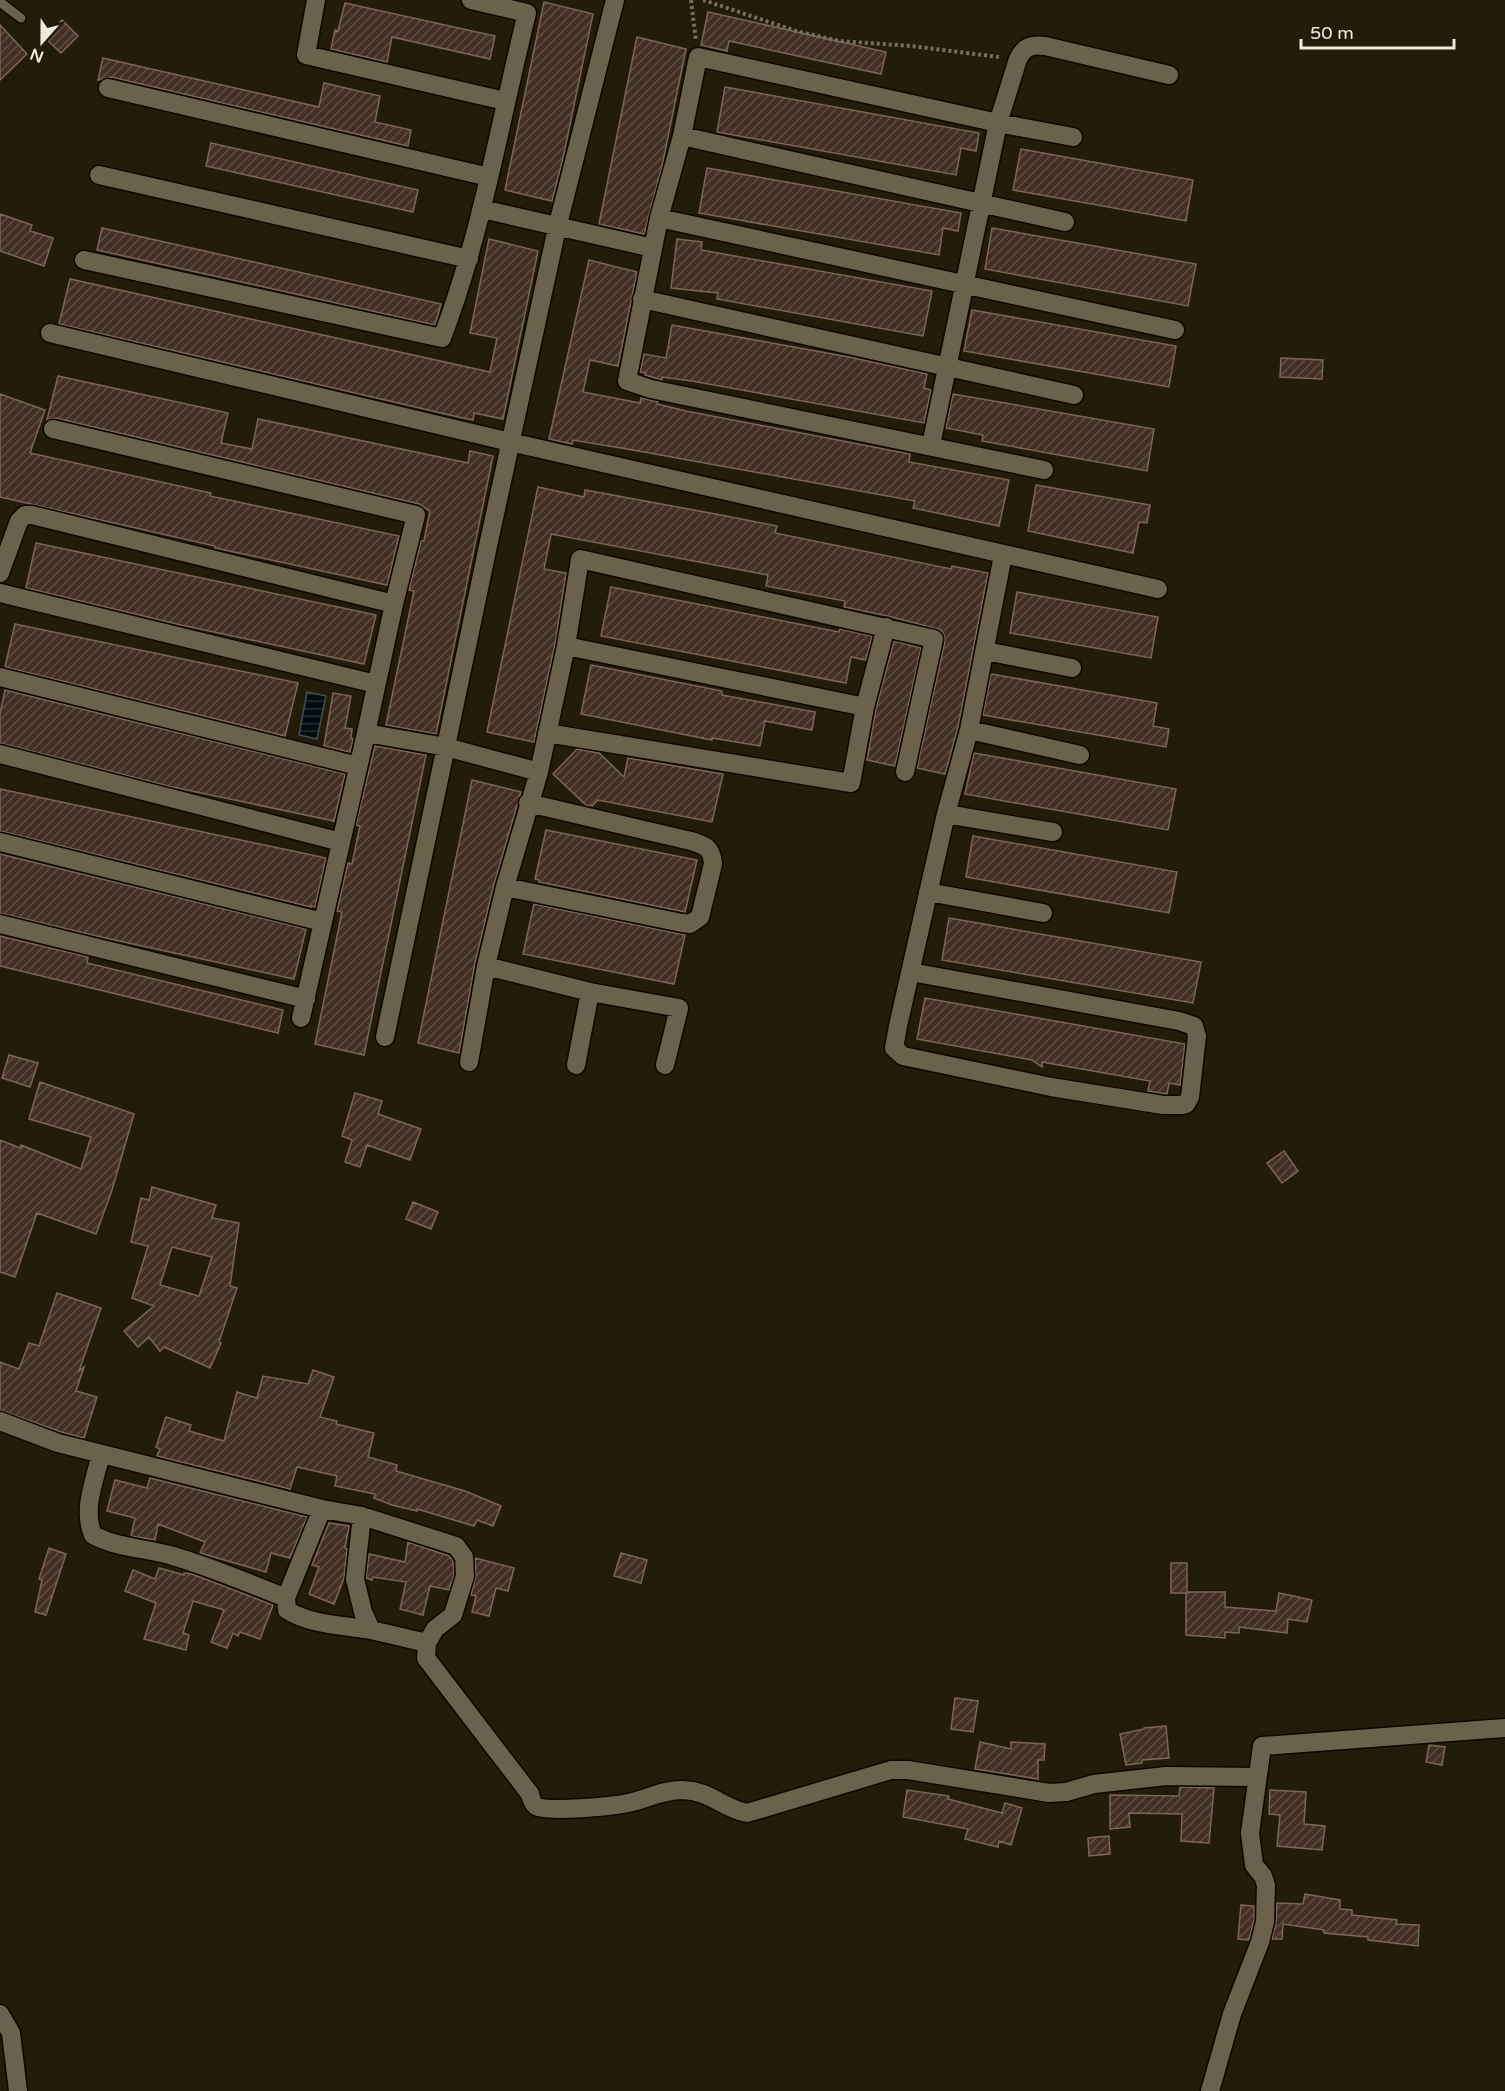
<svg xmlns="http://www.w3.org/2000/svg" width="1505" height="2091" viewBox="0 0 1505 2091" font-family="'Varela Round',sans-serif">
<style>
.water{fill:url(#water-rules);stroke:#474e4f;stroke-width:1.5}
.building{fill:url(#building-hatch);stroke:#7b6659;stroke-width:1.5;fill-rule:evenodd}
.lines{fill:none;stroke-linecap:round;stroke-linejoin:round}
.lane-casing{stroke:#0d0700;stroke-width:12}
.street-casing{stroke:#0d0700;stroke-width:21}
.path{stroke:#766f60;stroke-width:4;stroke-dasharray:3 3;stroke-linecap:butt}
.lane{stroke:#6a624d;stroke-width:9}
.street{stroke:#6a624d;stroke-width:18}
</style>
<defs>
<pattern id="water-rules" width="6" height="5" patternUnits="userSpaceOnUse" patternTransform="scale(1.5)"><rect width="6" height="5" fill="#000c12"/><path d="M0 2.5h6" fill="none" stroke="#262f34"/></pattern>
<pattern id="building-hatch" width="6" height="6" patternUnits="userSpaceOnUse" patternTransform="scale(1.5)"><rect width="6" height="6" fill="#423024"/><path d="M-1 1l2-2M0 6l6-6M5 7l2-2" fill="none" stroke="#5e4e43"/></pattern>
</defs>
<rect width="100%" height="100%" fill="#241c0a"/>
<path class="water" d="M307,692L326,696L317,739L299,735Z"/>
<path class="building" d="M544,2L593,14L563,158L552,201L505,190Z
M345,3L495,36L490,59L392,37L387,62L331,49L335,30L338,31Z
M708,12L886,52L881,74L729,41L727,51L701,45Z
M62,20L78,36L61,53L45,38Z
M0,25L27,54L0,80Z
M637,37L686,49L662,166L644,234L599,224Z
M103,58L319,107L324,83L380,96L375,122L411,130L408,146L111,77L98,80Z
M725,87L979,133L976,151L961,148L956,175L717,132Z
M211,143L418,190L413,212L206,166Z
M1021,149L1193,180L1186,221L1013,190Z
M707,168L961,213L958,231L943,228L939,255L699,213Z
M0,214L32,225L30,231L53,238L44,266L0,251Z
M102,228L441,304L435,325L97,250Z
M992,228L1196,264L1188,306L985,269Z
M489,239L538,251L503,419L474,413L473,420L454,416L59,324L70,279L490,372L497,338L470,333Z
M677,239L702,242L701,250L932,291L923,336L717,299L718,293L671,288Z
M589,260L637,272L618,366L590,360L583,392L640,403L641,398L658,402L657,404L686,411L910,454L909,462L1009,480L999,526L913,508L915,501L633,450L573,440L572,444L549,439Z
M972,310L1176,346L1169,387L964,351Z
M672,325L849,357L927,374L924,388L931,390L924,423L692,381L662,377V380L645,375L646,373L640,372L644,354L666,358Z
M1281,358L1323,360L1322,379L1280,377Z
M58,376L228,413L221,443L252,449L258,419L468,463L470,451L493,456L436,734L386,725L414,591L409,590L421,541H424L430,511L419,504L56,418L47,420Z
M0,394L45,410L30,453L211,493L210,496L399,536L387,585L234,552L215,548V546L0,497Z
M953,394L1154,429L1147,471L982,441L983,435L946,428Z
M1036,485L1150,505L1147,523L1139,522L1133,553L1028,531Z
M538,487L584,497L585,490L721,515L777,526L775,533L951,569L952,566L988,573L958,727L945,774L917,768L945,641L944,635L941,630L888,616L844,607L845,601L766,586L768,575L551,534L544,569L566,573L555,644L534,742L487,732Z
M36,543L376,615L364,664L181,625L26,588Z
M611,587L839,632L840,629L872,636L866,660L851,657L846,683L601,636Z
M1017,592L1158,617L1151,658L1010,633Z
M15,624L298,683L285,736L5,667Z
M894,641L921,648L895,766L867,760L876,709Z
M591,665L722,691V695L815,712L812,730L765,721L760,746L712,738V740L581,714Z
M991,674L1157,703L1153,726L1169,729L1166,747L983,715Z
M5,690L345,774L334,821L168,786L0,743V713Z
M333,693L351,696L345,728L352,729L351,738L353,739L350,752L324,746Z
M375,746L426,755L364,1055L315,1044L342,912L337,911L348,863L352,864L360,826L356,825Z
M577,749L599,753L624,777L628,758L723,774L712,822L598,800L592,806L586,805L553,774Z
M974,753L1176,789L1168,830L965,794Z
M472,780L521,792L494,884L475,963L459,1053L418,1043Z
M0,789L326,858L315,907L311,906V907L0,831Z
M546,830L697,860L685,912L539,882V880L535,879Z
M973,836L1177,872L1169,913L966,877Z
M0,854L306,929L294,979L101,937L0,913Z
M534,904L685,935L674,984L523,954Z
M949,918L1201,962L1193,1003L942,960Z
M0,936L88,957L87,963L283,1010L278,1033L0,966Z
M925,998L1185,1044L1180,1085L1169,1083L1167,1094L1148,1091L1150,1081L1042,1062V1067L1032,1060L917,1039Z
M9,1055L38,1063L30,1087L2,1078Z
M40,1082L134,1114L112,1190L96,1234L37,1213L15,1277L0,1272V1140L20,1148L21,1145L81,1169L91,1137L29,1119Z
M355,1093L382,1101L378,1114L421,1129L410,1160L367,1145L360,1167L345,1162L352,1140L342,1136Z
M1284,1151L1298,1171L1282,1183L1267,1163Z
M152,1187L216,1205L212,1218L239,1223L230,1286L237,1288L219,1342L221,1343L210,1368L164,1347L160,1351L149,1337L138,1347L124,1331L154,1306L132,1298L148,1246L131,1242L141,1198L149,1200ZM172,1247L212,1257L199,1296L160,1285Z
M413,1202L438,1212L431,1229L406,1219Z
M57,1293L101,1308L79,1371L84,1367L76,1391L97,1397L84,1438L61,1432L0,1410V1362L19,1369L29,1343L39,1346Z
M313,1370L334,1377L320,1417L337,1421L336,1424L374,1433L368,1457L397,1465L396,1471L465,1491L501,1506L493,1526L477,1520L474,1526L417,1509V1511L392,1505L374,1498L375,1494L335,1486L337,1476L297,1467L290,1489L157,1456L160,1449L156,1447L166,1417L191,1425L189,1431L224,1441L237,1392L257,1398L263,1376L308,1384Z
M150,1478L307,1517L290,1558L271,1553L266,1572L200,1553L205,1542L158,1524L155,1540L131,1536L135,1518L107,1511L115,1480L147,1488Z
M329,1523L349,1526L345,1548L347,1549L344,1578L334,1604L309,1594L319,1567L312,1565Z
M408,1542L449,1556L453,1561L454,1575L449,1590L430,1586L423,1615L400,1609L406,1582L373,1577L372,1580L366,1578L369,1554L405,1562Z
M49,1548L66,1554L46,1615L35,1612L42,1580L39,1579Z
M621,1553L647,1560L641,1583L614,1576Z
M475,1558L514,1568L508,1591L496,1588L489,1616L472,1612L476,1596L471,1595L476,1576Z
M1171,1563H1187V1592H1225V1607L1276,1611L1279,1593L1312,1600L1307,1622L1288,1619L1287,1633L1239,1627V1633L1225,1632V1638L1186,1635V1593H1171Z
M159,1568L184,1575V1573L192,1574L273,1605L260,1639L240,1632L238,1636L233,1633L227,1648L211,1642L224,1610L193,1601L183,1633L189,1635L186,1650L144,1639L156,1603L125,1591L133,1570L155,1579Z
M955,1698L978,1701L973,1732L951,1729Z
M1166,1726L1169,1758L1142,1760V1763L1126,1765L1120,1734L1144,1729V1728Z
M980,1742L1011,1749V1742L1045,1744L1044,1760H1038V1779L975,1769Z
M1429,1745L1445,1747L1442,1765L1426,1762Z
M1180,1787L1214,1788L1209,1843L1181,1841L1182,1814L1129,1813L1130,1827L1110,1829V1795L1179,1796Z
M907,1790L949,1796L948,1799L1002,1813L1005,1803L1022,1808L1011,1845L999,1841L998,1847L965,1839L968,1829L903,1817Z
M1270,1790L1306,1792L1304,1824L1325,1826L1322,1850L1277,1846L1280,1815L1269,1814Z
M1109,1836L1110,1854L1089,1856L1088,1838Z
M1305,1894L1340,1900V1909L1352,1910V1915L1397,1920L1396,1924L1419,1925L1418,1946L1368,1940V1937L1324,1933V1930L1283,1924L1282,1939H1272L1276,1923L1277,1903L1303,1904Z
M1241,1905L1254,1906V1920L1249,1940L1238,1939Z"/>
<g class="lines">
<g class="lane-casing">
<path id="lane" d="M0,2L21,18"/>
</g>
<g class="street-casing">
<path id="street" d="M316,0L306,55L505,101
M108,88L489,177
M682,136L1065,222
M99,175L469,259
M482,209L653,248
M659,218L1175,330
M84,260L442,338C482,233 500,121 527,13L471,0
M642,299L1074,395
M50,333L510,442L1158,589
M53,429L416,515L394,604L366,733
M931,445L998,123L1018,59C1024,47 1031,44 1045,46L1169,75
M1044,470L651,389L627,381L659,218L682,136L698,57L998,123L1073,137
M0,573L19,521L25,515H32L394,604
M0,593L376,684
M566,646L865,707
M985,651L1072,668
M0,677L358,766
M969,730L1080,755
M547,733L851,783L865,707L886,627
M0,754L341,842
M946,814L1053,832
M0,842L323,922
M505,887L682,923L690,924L700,917L713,864C712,848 705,845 691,841L528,803
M928,892L1043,913
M0,924L306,999
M486,966L590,992L679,1008L665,1065
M911,972L1179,1021L1194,1026L1197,1036L1190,1097L1186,1104L1183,1105H1163L1051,1087L903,1056L894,1048L898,1026L946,814L969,730L1003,555
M301,1018L366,733L446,747L539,772
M385,1037L488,546L557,228L615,0
M469,1062L486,966L505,887L539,772L566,646L580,559L934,639L905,772
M576,1065L590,992
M0,1421L58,1443L322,1509L362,1516L456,1546L464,1557L465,1576L453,1615L435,1629L427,1643L426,1658L530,1794C531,1798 532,1803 536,1806C544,1813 615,1806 628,1803C647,1799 662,1790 682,1790C712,1791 721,1808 747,1813L891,1770H908L1049,1793L1066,1792L1094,1784L1166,1776L1256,1777
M101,1454C95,1480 82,1509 93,1535C117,1548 146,1548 173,1556C211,1567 248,1583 286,1598
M322,1509L286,1598L287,1610C310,1625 344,1625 371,1630
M362,1516L355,1579L363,1612L371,1630L427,1643
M0,2014L11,2033L18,2091
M1210,2091L1232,2014L1260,1942L1265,1922L1266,1885L1263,1876L1254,1865L1250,1833L1262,1746L1505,1728"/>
</g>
<path class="path" d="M691,0L696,41
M703,0L796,31L839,41L911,46L999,57"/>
<use href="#lane" class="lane"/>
<use href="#street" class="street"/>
</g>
<g transform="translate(42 42) rotate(201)" stroke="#241c0a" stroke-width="4.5" paint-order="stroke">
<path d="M0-4.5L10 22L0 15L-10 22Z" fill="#eee9dd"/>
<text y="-9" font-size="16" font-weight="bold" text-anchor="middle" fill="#eee9dd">N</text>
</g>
<path d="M1301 39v9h153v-9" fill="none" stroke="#eee9dd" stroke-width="3"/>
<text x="1310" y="39" font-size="18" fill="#eee9dd" stroke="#241c0a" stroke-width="4.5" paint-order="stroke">50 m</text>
</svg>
